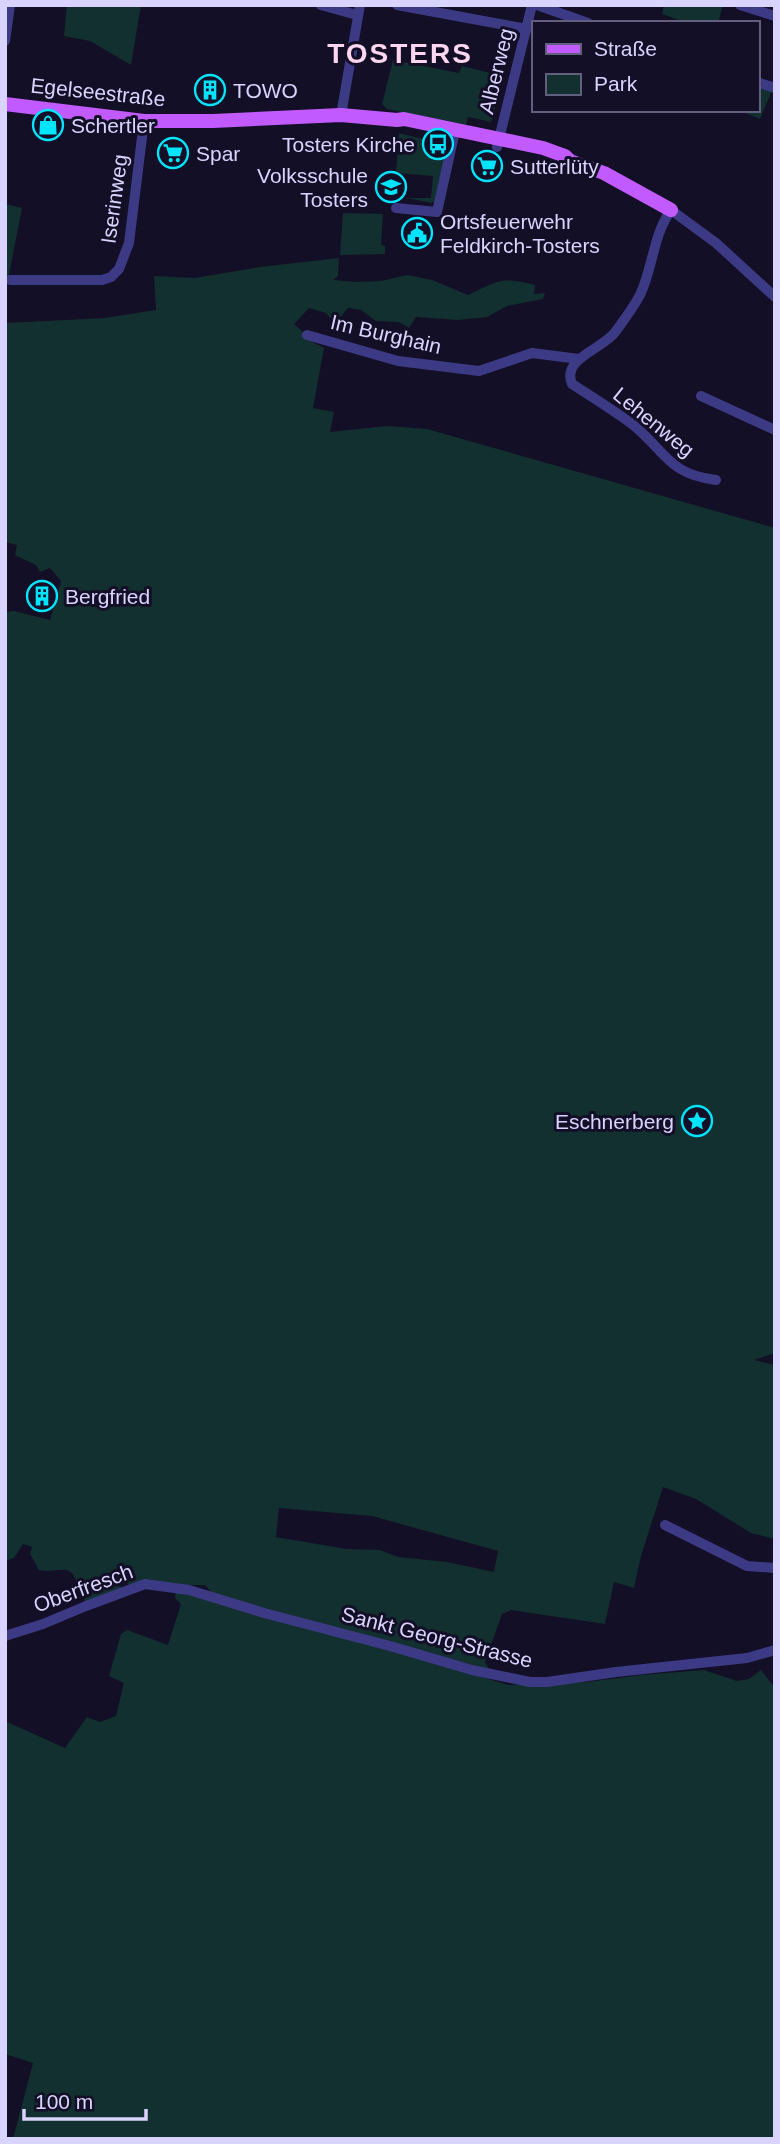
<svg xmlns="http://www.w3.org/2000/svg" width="780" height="2144" viewBox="0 0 780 2144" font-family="Helvetica,sans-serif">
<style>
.green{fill:#12302f;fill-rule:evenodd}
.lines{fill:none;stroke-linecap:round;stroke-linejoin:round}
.minor{stroke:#3d3a85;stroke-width:10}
.major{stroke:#c25bff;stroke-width:14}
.labels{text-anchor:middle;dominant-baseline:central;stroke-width:6;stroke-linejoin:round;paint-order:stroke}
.street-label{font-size:21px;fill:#d9d4ff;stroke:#130f26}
.poi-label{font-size:21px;fill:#d9d4ff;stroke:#130f26;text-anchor:start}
.district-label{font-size:28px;font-weight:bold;letter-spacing:2px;fill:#ffd6f0;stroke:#130f26}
</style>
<rect width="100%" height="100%" fill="#130f26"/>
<path class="green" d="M67,5H141L131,65L90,41L64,36Z
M664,5H723L718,23H687L662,14Z
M393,60L459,73L462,66L503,76L491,122L468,117L466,125L387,109L382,104Z
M757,84L772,90L760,119L738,110H757Z
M399,133L446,145L437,200L431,203L407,198H431L433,176L396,173Z
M5,204L22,208L5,295Z
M343,213L383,214L381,245L385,246V254L340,255Z
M339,258L338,276L333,280L357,282L381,281L407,275L432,280L468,295C498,281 501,276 535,285L534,294L545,293L543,299L507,306L487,317L458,320L416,317L409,328L399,322L376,321L361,310L348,308L339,319H331L326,313L309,308L294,324L304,333L303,337L324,348L313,408L334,412L330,432L387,426L427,429L775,528V1353L754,1360L775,1365V1539L751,1533L696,1499L663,1487L641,1556L634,1588L614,1582L605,1624L511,1610L502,1614L485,1662L489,1669L265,1612L212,1593L205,1585H130L120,1580L118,1583L123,1589L86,1604L73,1574C64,1565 51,1574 39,1570L30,1554L32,1547L23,1544L14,1558L5,1561V612L14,611L50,620L61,581L50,568L40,572L36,565L15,555L17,545L5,542V323L105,318L156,310L154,276L195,278L260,267ZM279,1508L372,1516L498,1551L494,1572L447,1562L398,1557L380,1550L346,1549L276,1537Z
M176,1589L389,1648L508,1685L587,1682L641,1675L704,1670L737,1681L749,1679L761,1670L775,1688V2139H13L33,2063L5,2054V1721L65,1748L87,1717L100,1722L116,1716L124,1683L109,1676L121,1634L127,1630L168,1645L181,1604L175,1598Z"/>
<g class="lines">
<path class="minor" d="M321,5L357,15
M397,5L527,29
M537,5L588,23
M740,5L775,16
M5,41L10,5
M757,82L775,88
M341,115L360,5
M497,147L532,5
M396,208L437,212L455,131
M10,280H102L111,277L119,269L129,243L144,121
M307,335L398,361L479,371L532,353L579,359
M701,396L775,430
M716,480C667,474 665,450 632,424C613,410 592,397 572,384C561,358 604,349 616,331C624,320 633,308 640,295C653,268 653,235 671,210L716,243L775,297
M665,1525L747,1566L775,1568
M5,1636L43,1624L86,1606L145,1584L189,1590L264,1613L390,1646L472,1670L530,1682H547L616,1672L747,1658L775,1650"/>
<path class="major" d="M5,104L144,121H213L341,115L397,120L404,119L543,148L565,156L570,161L604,173L671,210"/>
</g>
<defs>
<g id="building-ring" transform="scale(1.575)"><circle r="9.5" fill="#130f26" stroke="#00e5ff" stroke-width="1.5"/><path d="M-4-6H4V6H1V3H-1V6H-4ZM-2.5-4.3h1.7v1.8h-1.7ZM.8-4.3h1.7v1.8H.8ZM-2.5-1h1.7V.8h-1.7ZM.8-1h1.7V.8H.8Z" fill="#00e5ff"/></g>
<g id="shop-ring" transform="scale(1.575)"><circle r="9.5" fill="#130f26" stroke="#00e5ff" stroke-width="1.5"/><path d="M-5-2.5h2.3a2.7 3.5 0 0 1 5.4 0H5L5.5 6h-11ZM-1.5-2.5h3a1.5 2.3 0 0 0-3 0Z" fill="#00e5ff"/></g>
<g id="bus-ring" transform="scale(1.575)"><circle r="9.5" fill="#130f26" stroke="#00e5ff" stroke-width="1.5"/><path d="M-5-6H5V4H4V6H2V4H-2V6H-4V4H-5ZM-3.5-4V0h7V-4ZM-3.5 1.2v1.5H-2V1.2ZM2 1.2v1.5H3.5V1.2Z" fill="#00e5ff"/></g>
<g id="supermarket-ring" transform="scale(1.575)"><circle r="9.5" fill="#130f26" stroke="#00e5ff" stroke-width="1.5"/><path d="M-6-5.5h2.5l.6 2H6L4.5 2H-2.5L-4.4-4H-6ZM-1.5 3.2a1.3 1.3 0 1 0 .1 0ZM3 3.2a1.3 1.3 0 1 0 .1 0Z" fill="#00e5ff"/></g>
<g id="school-ring" transform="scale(1.575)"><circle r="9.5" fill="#130f26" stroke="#00e5ff" stroke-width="1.5"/><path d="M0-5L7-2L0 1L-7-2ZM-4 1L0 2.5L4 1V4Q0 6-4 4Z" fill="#00e5ff"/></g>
<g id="civic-ring" transform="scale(1.575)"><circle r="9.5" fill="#130f26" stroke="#00e5ff" stroke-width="1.5"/><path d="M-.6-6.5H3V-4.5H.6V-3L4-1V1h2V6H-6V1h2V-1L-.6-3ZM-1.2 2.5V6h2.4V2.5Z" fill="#00e5ff"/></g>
<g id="sight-ring" transform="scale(1.575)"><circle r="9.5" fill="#130f26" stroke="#00e5ff" stroke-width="1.5"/><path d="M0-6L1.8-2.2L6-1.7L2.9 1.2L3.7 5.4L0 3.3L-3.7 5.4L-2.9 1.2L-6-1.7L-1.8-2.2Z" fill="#00e5ff"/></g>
</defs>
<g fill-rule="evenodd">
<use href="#building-ring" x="210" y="90"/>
<use href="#shop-ring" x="48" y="125"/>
<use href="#bus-ring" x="438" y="144"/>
<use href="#supermarket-ring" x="173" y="153"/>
<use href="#supermarket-ring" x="487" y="166"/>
<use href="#school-ring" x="391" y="187"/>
<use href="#civic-ring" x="417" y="233"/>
<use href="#building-ring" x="42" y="596"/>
<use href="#sight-ring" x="697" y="1121"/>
</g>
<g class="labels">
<g class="street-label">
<text transform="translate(496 71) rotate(-76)">Alberweg</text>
<text transform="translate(98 92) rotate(6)">Egelseestraße</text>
<text transform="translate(114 199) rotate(-82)">Iserinweg</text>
<text transform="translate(386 334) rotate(13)">Im Burghain</text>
<text transform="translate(654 422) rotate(39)">Lehenweg</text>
<text transform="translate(83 1588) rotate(-20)">Oberfresch</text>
<text transform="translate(437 1637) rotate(14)">Sankt Georg-Strasse</text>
</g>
<g class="poi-label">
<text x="233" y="90">TOWO</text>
<text x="71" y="125">Schertler</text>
<text x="415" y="144" text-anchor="end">Tosters Kirche</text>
<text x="196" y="153">Spar</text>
<text x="510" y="166">Sutterlüty</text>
<text x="368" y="175" text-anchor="end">Volksschule<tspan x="368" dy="24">Tosters</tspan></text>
<text x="440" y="221">Ortsfeuerwehr<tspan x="440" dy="24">Feldkirch-Tosters</tspan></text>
<text x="65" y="596">Bergfried</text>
<text x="674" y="1121" text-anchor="end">Eschnerberg</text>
</g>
<g class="district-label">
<text x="400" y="53">TOSTERS</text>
</g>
</g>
<rect width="780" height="2144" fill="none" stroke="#d9d4ff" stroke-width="14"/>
<rect x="532" y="21" width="228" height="91" fill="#130f26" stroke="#625e7d" stroke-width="2"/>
<rect x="546" y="44" width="35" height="10" fill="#c25bff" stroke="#625e7d" stroke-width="2"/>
<text x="594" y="56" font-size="21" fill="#d9d4ff">Straße</text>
<rect x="546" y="74" width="35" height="21" fill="#12302f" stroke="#625e7d" stroke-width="2"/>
<text x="594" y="91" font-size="21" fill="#d9d4ff">Park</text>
<path d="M24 2109v10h122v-10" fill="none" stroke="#d9d4ff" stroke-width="3.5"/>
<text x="35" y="2109" font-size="21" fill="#d9d4ff" stroke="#130f26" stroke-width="5" paint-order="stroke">100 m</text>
</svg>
